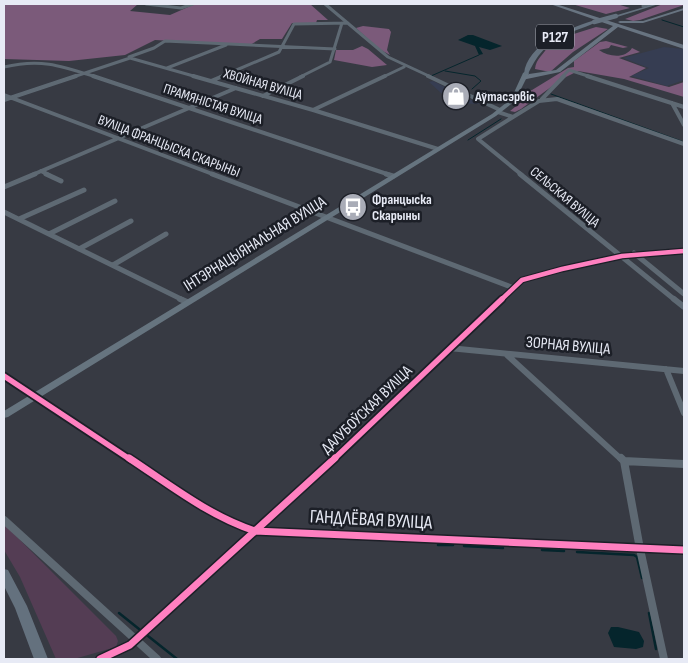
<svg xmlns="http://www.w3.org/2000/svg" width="688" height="663" viewBox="0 0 688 663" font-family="'Sofia Sans Condensed',sans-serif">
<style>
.built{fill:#363d52}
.green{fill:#543d54}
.forest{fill:#7b5a7a}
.water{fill:#05252c}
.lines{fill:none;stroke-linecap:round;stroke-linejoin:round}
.stream-far1{stroke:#05252c;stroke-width:1}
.stream{stroke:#05252c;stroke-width:2.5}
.minor-far4{stroke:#5e6973;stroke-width:3}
.minor-far3{stroke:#5e6973;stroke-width:4}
.minor-far2{stroke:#5e6973;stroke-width:5}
.minor-far1{stroke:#5e6973;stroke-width:6}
.minor{stroke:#5e6973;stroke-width:8}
.secondary{fill:#66747f;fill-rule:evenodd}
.primary{fill:#64717e;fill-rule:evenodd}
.trunk{fill:#687481;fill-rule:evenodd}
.primary-bridge{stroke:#64717e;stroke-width:4.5}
.cycleway-far2-casing{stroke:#1c1f27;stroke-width:7}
.cycleway-far1-casing{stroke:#1c1f27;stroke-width:9}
.cycleway-casing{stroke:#1c1f27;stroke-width:10}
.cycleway-far2{stroke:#ff80c0;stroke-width:4.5}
.cycleway-far1{stroke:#ff80c0;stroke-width:5.5}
.cycleway{stroke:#ff80c0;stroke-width:7}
.labels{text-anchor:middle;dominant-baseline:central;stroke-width:5;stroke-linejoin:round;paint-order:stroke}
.far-street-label{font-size:14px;fill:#e7eaf5;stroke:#1c1f27}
.far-poi-label{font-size:14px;font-weight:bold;fill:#e7eaf5;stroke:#1c1f27;text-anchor:start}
.shield{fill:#1c1f27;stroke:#aaadb7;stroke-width:1}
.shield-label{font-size:15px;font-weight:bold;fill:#e7eaf5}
.street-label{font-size:16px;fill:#e7eaf5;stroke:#1c1f27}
.near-street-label{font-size:19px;fill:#e7eaf5;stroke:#1c1f27}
</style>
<rect width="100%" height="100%" fill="#373a43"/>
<path class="built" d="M664,47L684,49V80L667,86L631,76L649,68L623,58Z
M433,81L457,93L480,104L452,103L429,82Z"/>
<path class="green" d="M4,524L116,636L118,641L116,647L74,659H56L20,577L4,550Z"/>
<path class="forest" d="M4,4H138L130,11L170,15L195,4H310L328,20H317L316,23H292L282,39H260L250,45L155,40L125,55L69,61L4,59Z
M572,4H617L630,8L606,14Z
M663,4L684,5L640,20L633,21L625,19Z
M363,26L389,29L391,32L387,50L390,55L379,49L356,28Z
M596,27L608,29L573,52L550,72L535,69C536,58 544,55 548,46L561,38Z
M606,41L628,47L623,48L611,45L609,48L599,50C609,57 625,59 632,48L640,52L619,58L646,68L629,77L669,87L684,82V97L624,79L578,71L562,79L521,109L515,112L510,111L525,99V92L532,90L568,68L574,67V61L600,42Z
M362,46L368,49L387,65L372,67L334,60L336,50H353Z"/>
<path class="water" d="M468,35H473L502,46L490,50L479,47L483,54L479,55L475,46L458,40Z
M611,627H618L639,632L644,641L643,647L636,649L614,647L608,633Z"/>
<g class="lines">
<path class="stream-far1" d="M662,20L684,27
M445,71L475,76L481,81L472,89
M431,76L479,55
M551,94L684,142
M468,140L501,119"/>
<path class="stream" d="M438,545H453
M464,546L503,548
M542,550L564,551
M577,552L634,555L637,557L642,578
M119,613L139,629
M649,613L656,649
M148,636L177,659"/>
<path class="minor-far4" d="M146,4L181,8L193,4
M325,4L388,57L431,77
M643,6L650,4
M129,57L154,48L165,41L335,49
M4,67C41,58 62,66 96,77
M167,68L226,45
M73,77L130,58L197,77
M220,77L279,52L294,24L348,23
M300,77L330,62L342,23
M383,77L404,67
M562,77L569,70L591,77"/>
<path class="minor-far3" d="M93,76L390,175
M193,76L313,110L438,149
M428,76L500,110
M587,76L684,107
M211,81L223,76
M4,95L215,175
M263,96L303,76
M542,99L564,76
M4,100L76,76
M672,103L684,125
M313,110L385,76
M498,112L513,117L478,139L522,175
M513,117L539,101L557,99L684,144
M41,171L49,175
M32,175L236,88"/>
<path class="minor-far2" d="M46,174L61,181
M212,174L514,288
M386,174L393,176
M520,174L675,300
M4,187L35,174
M4,212L183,300
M19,219L84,190
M49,234L115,201
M79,249L131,221
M634,253L684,294
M113,265L166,234
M501,300L522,280L562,269L622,256L684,251"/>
<path class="minor-far1" d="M180,299L187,302
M674,299L684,307
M449,348L684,371
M507,355L622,460
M666,369L684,413
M4,376L131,460
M333,460L502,299"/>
<path class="minor" d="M129,458C170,485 209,516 255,531L684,550
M621,458L624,461L640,549L664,659
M624,461L684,464
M4,520L157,659
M100,659L130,645L335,458"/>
<path class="secondary" d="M526,71L529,73L515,101L496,116L8,417L4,418V411L492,114L511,99L523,73Z"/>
<path class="primary" d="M654,4H659L617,17L614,16Z
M592,21L596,22C589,26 581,28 574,31C549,41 539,51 528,74H524C527,44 568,29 592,21Z
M4,569L8,570L27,606L48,659H34L15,608L4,586Z"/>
<path class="trunk" d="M550,4H556L684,45V49L618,27L560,72L522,80V78L529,74L556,70L613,26Z
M684,8V10L643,23H620L618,22L620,21H643Z"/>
<path class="primary-bridge" d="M594,22L616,16"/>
<g class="cycleway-far2-casing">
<path id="cycleway-far2" d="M501,300L522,280L562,269L622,256L684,251"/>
</g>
<g class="cycleway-far1-casing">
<path id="cycleway-far1" d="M4,376L131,460
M333,460L502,299"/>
</g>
<g class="cycleway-casing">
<path id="cycleway" d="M129,458C170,485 209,516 255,531L684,550
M100,659L130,645L335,458"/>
</g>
<use href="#cycleway-far2" class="cycleway-far2"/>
<use href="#cycleway-far1" class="cycleway-far1"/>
<use href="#cycleway" class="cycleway"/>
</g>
<defs>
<g id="shop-disc" transform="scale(1.4375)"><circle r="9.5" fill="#a9acb7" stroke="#1c1f27"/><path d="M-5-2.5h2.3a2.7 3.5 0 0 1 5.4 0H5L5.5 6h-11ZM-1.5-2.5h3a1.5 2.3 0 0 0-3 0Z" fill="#fff"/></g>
<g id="bus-disc" transform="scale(1.4375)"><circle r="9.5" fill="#a9acb7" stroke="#1c1f27"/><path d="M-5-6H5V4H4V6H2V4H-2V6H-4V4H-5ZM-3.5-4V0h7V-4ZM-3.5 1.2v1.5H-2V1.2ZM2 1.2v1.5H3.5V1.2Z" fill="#fff"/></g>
</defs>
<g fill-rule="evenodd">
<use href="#shop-disc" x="456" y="96"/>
<use href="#bus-disc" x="353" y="207"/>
</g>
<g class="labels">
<g class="far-street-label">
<text transform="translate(263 84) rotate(16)">ХВОЙНАЯ ВУЛІЦА</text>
<text transform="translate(213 104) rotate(18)">ПРАМЯНІСТАЯ ВУЛІЦА</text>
<text transform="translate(169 146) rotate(21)">ВУЛІЦА ФРАНЦЫСКА СКАРЫНЫ</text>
<text transform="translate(565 197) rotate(40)">СЕЛЬСКАЯ ВУЛІЦА</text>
</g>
<g class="far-poi-label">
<text x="475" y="96">Аўтасэрвіс</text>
<text x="372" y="199">Францыска<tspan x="372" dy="16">Скарыны</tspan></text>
</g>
<rect class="shield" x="536" y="24.5" width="38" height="25" rx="4"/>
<g class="shield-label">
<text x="555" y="37">Р127</text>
</g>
<g class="street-label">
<text transform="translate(255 244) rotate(-32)">ІНТЭРНАЦЫЯНАЛЬНАЯ ВУЛІЦА</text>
<text transform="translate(568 346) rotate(5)">ЗОРНАЯ ВУЛІЦА</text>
<text transform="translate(367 410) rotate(-44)">ДАЛУБОЎСКАЯ ВУЛІЦА</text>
</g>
<g class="near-street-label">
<text transform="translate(371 520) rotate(3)">ГАНДЛЁВАЯ ВУЛІЦА</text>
</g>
</g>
<rect width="688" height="663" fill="none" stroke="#e7eaf5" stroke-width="10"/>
</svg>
